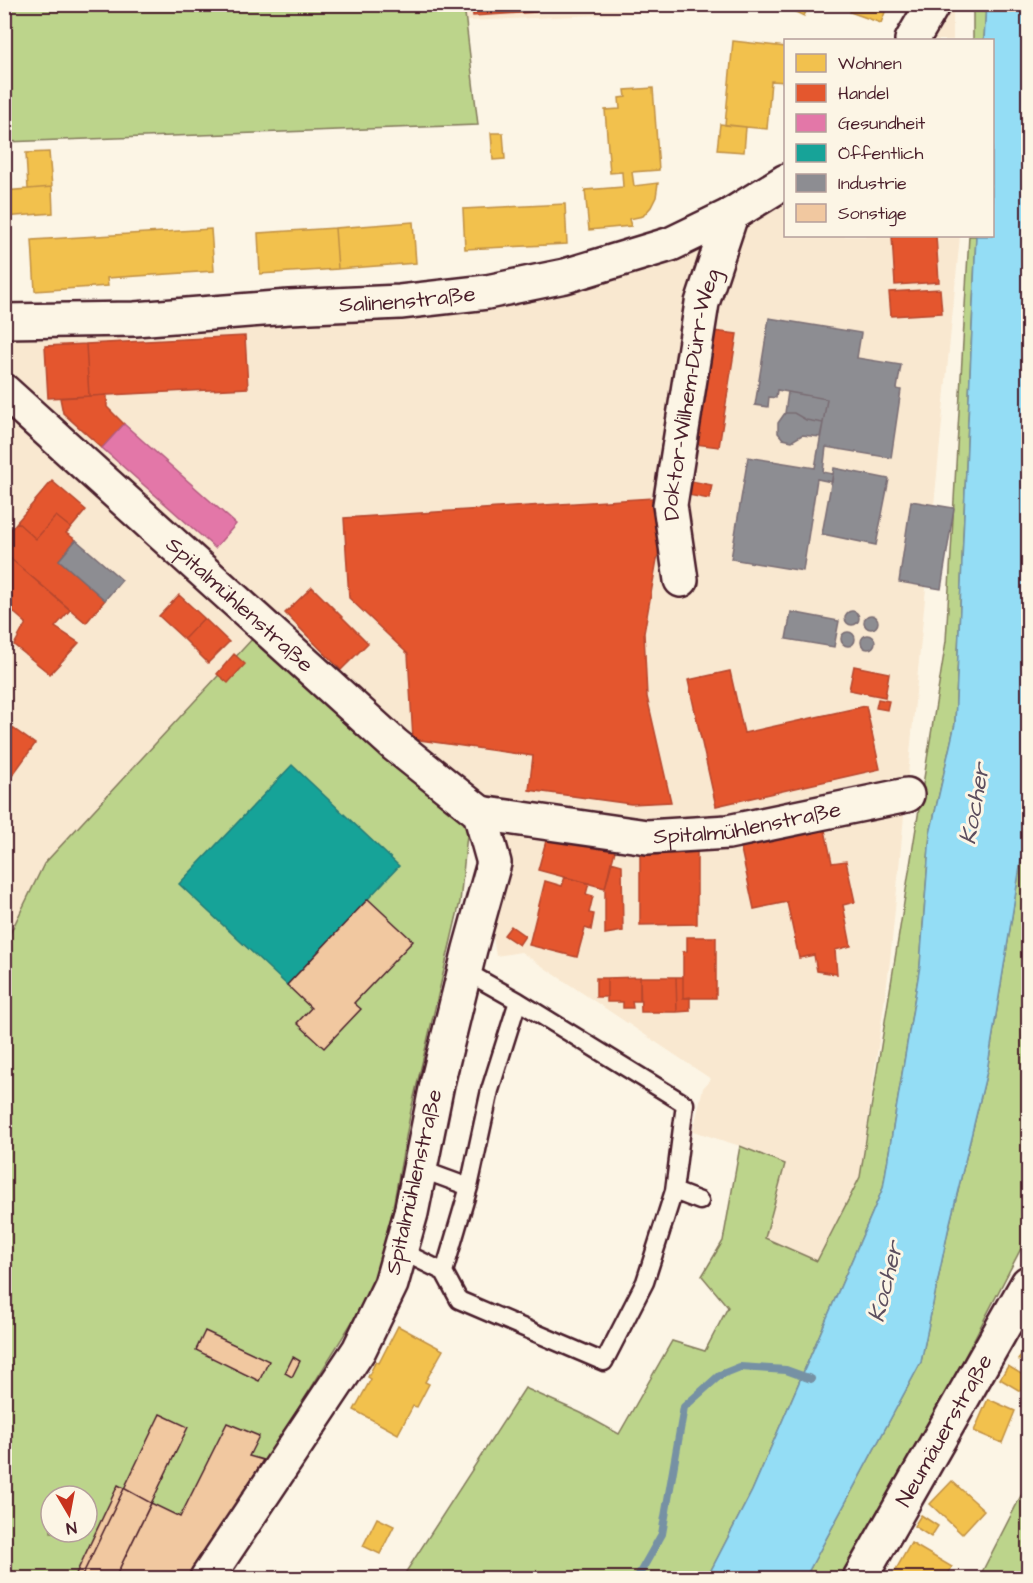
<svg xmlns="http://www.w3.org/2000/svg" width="1033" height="1583" viewBox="0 0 1033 1583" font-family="'Architects Daughter',sans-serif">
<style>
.built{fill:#f9e8d0}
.green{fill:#bcd48b;stroke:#837a5b;stroke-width:1.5;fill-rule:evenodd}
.water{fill:#94ddf5;stroke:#7691a4;stroke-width:1.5}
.homes{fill:#f2c14e;stroke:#c09044;stroke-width:1.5}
.shops{fill:#e4572e;stroke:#b6462d;stroke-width:1.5}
.health{fill:#e377a8;stroke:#b55d82;stroke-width:1.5}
.public{fill:#17a398;stroke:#267b77;stroke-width:1.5}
.industry{fill:#8d8d92;stroke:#796c73;stroke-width:1.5}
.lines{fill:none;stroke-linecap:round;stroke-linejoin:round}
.stream{stroke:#7691a4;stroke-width:8}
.building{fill:#f1c8a0;stroke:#4a1f2b;stroke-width:1.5}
.service-casing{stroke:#4a1f2b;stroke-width:21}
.minor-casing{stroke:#4a1f2b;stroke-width:38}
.service{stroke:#fcf5e5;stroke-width:16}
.minor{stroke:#fcf5e5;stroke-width:33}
.labels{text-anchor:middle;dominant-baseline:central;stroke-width:6;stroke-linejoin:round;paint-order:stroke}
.street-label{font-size:22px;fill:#4a1f2b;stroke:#fcf5e5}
.water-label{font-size:24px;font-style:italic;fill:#5c4e5e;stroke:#fcf5e5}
</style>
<rect width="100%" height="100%" fill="#fcf5e5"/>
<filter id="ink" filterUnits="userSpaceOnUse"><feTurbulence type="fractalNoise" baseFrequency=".0167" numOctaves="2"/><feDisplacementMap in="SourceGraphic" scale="12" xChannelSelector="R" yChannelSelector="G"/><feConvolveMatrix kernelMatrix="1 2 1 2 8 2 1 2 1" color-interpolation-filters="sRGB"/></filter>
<g filter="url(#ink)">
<path class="built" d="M464,5H708L704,10L466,21Z
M947,5H953V40H931Z
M785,171L786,236H960L890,961L860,1177L817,1261L765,1238L785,1164L740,1146L693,1131L703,1088L711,1079L521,952L496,956L476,832L254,637L44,864L5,944V321L407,298L676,233Z"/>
<path class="green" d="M4,5H464L478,125L5,142Z
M973,5H986L984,40H973Z
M969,236H976L955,724L930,834L920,966L883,1188L752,1491L707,1578H402L525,1388L581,1413L619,1434L672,1341L705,1351L728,1307L702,1276L723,1241L740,1146L785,1164L765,1238L817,1261L860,1177L946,641Z
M254,637L468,825L460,902L411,1110L380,1277L193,1578H5L4,946L44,864ZM51,1496H87V1532H51Z
M1028,817V1235L959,1368L839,1578H805L921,1362L948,1231L987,1071Z
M1028,1482V1578H979Z"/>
<path class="water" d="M986,5H1028V817L987,1071L948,1231L921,1362L805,1578H707L752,1491L883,1188L920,966L930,834L955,724L976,236H992V40H984Z"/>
<path class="homes" d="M779,4H809L804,16Z
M853,4H888L881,23L850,12Z
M733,41L786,47V82L771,81L767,129L725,125Z
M653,88L659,170L632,172L634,186L658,183L656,197L651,207L643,216L629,219L631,226L589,230L585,190L623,187L622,172L610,173L605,110L620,109L619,98L626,97L625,90Z
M720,124L746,127L744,152L717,150Z
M491,133H503L505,159L493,160Z
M49,152L52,187L28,189L26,153Z
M52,187L53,213L4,217V191Z
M565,204L567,244L465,249L463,209Z
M413,222L416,263L338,269L335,228Z
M335,228L338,269L260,274L258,233Z
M211,229L214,271L107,278L108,286L35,291L32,240Z
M398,1326L443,1350L425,1382L429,1384L417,1407L413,1406L398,1434L354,1410L371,1379L368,1377L376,1361L379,1363Z
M1028,1346V1368L1018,1359Z
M1008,1366L1028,1378L1020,1391L1000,1379Z
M988,1399L1015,1411L1002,1443L974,1431Z
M952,1481L984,1510L962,1534L930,1504Z
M921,1515L938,1526L931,1537L914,1526Z
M377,1518L394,1526L380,1554L363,1546Z
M911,1543L952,1567L946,1578H891Z"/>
<path class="shops" d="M472,4H536V12L473,16Z
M892,236H936L939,282L895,285Z
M940,289L942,313L891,316L889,292Z
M713,331L737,334L719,447L696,444Z
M245,336L248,388L89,396L86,344Z
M86,344L89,396L48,398L45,346Z
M107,395V407L124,424L102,448L63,413L60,398Z
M52,481L86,510L71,528L56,516L36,539L17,522Z
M691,481L712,485L709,499L688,495Z
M668,497L644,633L647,697L671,802L631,804L529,790L533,756L413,739L408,654L349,598L344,518Z
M56,516L71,528L66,533L76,540L59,560L105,600L86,623L4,553V537L17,522L36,539Z
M4,553L70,610L55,627L79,643L50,674L14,645L26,623L4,604Z
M312,587L368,643L341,670L285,613Z
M179,595L204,618L184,639L159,616Z
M204,618L229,642L208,663L184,639Z
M234,654L245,664L228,683L217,674Z
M854,666L889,673L885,697L849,690Z
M730,671L744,733L866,706L880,769L716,806L688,680Z
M878,699L889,701L887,710L876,708Z
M7,724L35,744L4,787V728Z
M823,821L832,863L846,861L855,902L843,905L851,946L835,950L837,974L817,971L814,955L799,958L787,902L754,909L739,840Z
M549,830L616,847L605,888L538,870Z
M640,847H697V924L640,925Z
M611,862L622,865L623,931L605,934V888Z
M565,877L589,883L586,894L593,896L589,913L594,914L591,930L585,928L577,957L529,945L545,881L562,886Z
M511,926L525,936L519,945L504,935Z
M687,937H716V998H683V952L687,951Z
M640,977V1001H632L633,1008H623V1002H607V978Z
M640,977H676L677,1012H641Z
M676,977H683V998L690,997V1011L677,1012Z
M596,978H607V997H596Z"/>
<path class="health" d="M124,424L236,524L215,548L102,448Z"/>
<path class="public" d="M292,765L399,866L287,985L179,884Z"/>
<path class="industry" d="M769,318L861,333L857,358L901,365L897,389L901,390L891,458L826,447L823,472L833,474L832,482L817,479L803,571L731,559L748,457L815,468L823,423L827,399L777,390L776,398L769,397L768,407L755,405Z
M788,392L827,399L823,423L806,420L794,413H785Z
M785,413H794L806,420L823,423L820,437L802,435L792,441L783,439L778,433V423Z
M834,468L889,479L876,545L822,534Z
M911,501L954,508L941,589L899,582Z
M76,540L122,580L105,600L59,560Z
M845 618a7 7 0 1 1 14 0a7 7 0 1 1-14 0Z
M791,612L839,621L834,647L786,639Z
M864 622a7 7 0 1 1 14 0a7 7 0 1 1-14 0Z
M841 639a7 7 0 1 1 14 0a7 7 0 1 1-14 0Z
M861 642a7 7 0 1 1 14 0a7 7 0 1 1-14 0Z"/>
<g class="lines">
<path class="stream" d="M637,1578L662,1534L684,1407L720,1375L740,1367L786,1370L811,1379"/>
</g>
<path class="building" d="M368,899L413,941L354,1003L361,1009L324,1048L297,1023L311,1008L287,985Z
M205,1331L269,1361L259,1381L196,1350Z
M293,1357L300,1361L292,1377L285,1373Z
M160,1414L188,1427L115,1578H81Z
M227,1423L259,1436L249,1456L263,1460L208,1554L191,1578H115L151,1503L180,1517Z
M118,1485L151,1503L115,1578H74Z"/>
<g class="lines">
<g class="service-casing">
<path id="service" d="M465,971L518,1001L490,1090L469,1187L444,1272L459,1300L604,1362L645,1282L674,1191L685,1104L518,1001
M420,1169L469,1187
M674,1191L700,1201
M401,1251L444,1272"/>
</g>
<g class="minor-casing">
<g id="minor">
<path d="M912,40L933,4"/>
<path id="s1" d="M4,321L135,319L289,307L400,302L487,292L565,276L671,244L731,215L786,181"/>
<path id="s2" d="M4,391L395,745L480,813L494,863L470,949L437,1084L411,1213L391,1284L359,1350L207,1578"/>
<path id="s3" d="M681,580L670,505L702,303L731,215"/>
<path id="s4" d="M480,813L647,837L728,832L907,795"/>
<path id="s5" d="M860,1578L1028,1283"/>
</g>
</g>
<use href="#service" class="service"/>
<use href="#minor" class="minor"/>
</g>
</g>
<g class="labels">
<g class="street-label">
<text stroke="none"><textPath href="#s1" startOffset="404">Salinenstraße</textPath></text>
<text stroke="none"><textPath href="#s3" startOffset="188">Doktor-Wilhem-Dürr-Weg</textPath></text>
<text stroke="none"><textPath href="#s2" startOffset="318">Spitalmühlenstraße</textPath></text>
<text stroke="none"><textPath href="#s4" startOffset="270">Spitalmühlenstraße</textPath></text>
<text transform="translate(414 1182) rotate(-77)">Spitalmühlenstraße</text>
<text stroke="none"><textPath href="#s5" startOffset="170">Neumäuerstraße</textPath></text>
</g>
<g class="water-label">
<text transform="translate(975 804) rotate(-80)">Kocher</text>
<text transform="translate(886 1282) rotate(-76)">Kocher</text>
</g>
</g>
<rect width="1033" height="1583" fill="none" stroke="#fcf5e5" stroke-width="24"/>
<rect x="12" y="12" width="1009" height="1559" fill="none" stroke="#4a1f2b" stroke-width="2" filter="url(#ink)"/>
<rect x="784" y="39" width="210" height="198" fill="#fcf5e5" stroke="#b59f9b" stroke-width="1.5"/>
<rect x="796" y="54" width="30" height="18" fill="#f2c14e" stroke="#b59f9b" stroke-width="1.5"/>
<text x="838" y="69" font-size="18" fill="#4a1f2b">Wohnen</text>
<rect x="796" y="84" width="30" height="18" fill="#e4572e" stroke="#b59f9b" stroke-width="1.5"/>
<text x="838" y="99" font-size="18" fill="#4a1f2b">Handel</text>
<rect x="796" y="114" width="30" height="18" fill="#e377a8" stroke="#b59f9b" stroke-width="1.5"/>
<text x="838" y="129" font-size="18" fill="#4a1f2b">Gesundheit</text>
<rect x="796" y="144" width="30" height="18" fill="#17a398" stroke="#b59f9b" stroke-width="1.5"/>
<text x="838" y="159" font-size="18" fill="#4a1f2b">Öffentlich</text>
<rect x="796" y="174" width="30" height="18" fill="#8d8d92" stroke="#b59f9b" stroke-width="1.5"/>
<text x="838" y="189" font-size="18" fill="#4a1f2b">Industrie</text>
<rect x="796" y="204" width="30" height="18" fill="#f1c8a0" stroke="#b59f9b" stroke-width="1.5"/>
<text x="838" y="219" font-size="18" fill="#4a1f2b">Sonstige</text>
<g transform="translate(69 1514) rotate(170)"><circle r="28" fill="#fcf5e5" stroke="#b59f9b" stroke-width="1.5"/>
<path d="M0-4.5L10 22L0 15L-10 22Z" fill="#c8321e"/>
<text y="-9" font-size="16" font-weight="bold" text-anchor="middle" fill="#4a1f2b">N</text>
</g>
</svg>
